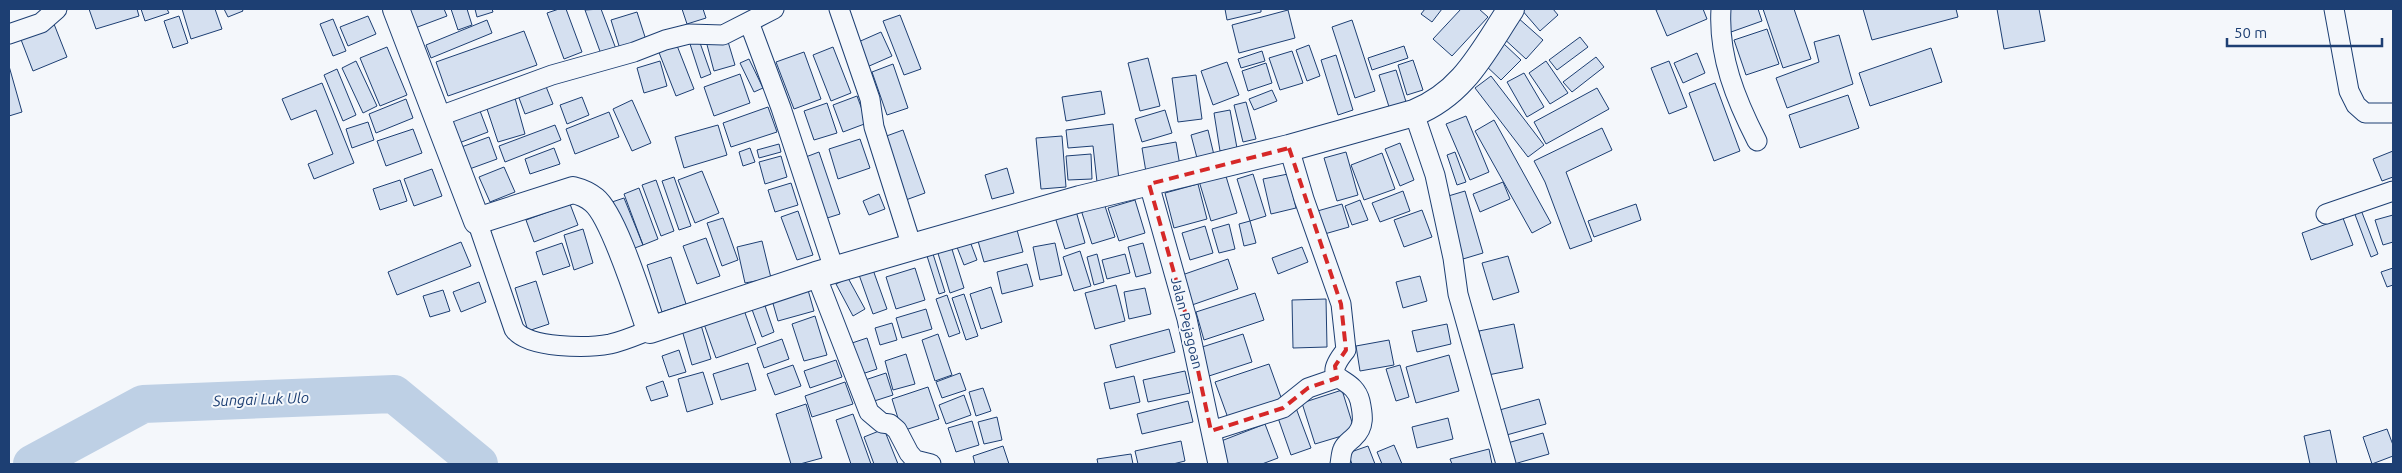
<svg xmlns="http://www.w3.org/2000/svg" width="2402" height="473" viewBox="0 0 2402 473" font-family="Ubuntu,sans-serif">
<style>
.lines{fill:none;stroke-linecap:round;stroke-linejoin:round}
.river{stroke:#bed0e5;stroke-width:38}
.building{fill:#d5e0f0;stroke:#1d3f73}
.street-casing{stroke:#1d3f73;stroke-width:21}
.secondary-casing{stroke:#1d3f73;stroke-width:28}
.street{stroke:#f4f7fb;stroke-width:19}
.secondary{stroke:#f4f7fb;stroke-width:26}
.marked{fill:none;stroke:#d62828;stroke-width:4;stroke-dasharray:10 6;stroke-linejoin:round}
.labels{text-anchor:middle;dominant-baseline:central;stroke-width:4;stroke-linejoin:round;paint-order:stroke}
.street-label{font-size:14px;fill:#1d3f73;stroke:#f4f7fb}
.water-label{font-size:15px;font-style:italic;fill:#1d3f73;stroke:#f4f7fb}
</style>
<rect width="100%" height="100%" fill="#f4f7fb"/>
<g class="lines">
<path class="river" d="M32,464L143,404L394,394L479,464"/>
</g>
<path class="building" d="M89,9H137L139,16L96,29Z
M141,9H167L169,13L145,21Z
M182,9H215L222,29L191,39Z
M224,9H242L243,11L228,17Z
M408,9H444L447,16L415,28Z
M451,9H467L472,25L458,30Z
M475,9H492L493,12L477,17Z
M559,9H566L582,52L564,59L547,13Z
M601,9L616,49L601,54L585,10Z
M682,9H703L706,18L687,24Z
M1225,9H1261V12L1227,20Z
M1425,9H1442L1432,22L1421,14Z
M1461,9H1479L1488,17L1452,56L1433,39Z
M1521,9H1553L1558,15L1540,31Z
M1660,9H1703L1707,19L1667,36L1656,10Z
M1723,9H1758L1762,21L1731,32Z
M1763,9H1794L1811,59L1783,68Z
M1863,9H1956L1958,17L1872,40Z
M1997,9H2039L2045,41L2004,49Z
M1288,10L1295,38L1239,53L1232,25Z
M637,12L646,40L620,49L611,20Z
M900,15L921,69L904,75L883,21Z
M179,16L188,43L173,48L164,21Z
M368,16L376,34L348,46L340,27Z
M1517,17L1543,40L1526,59L1500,35Z
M333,19L346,51L333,56L320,24Z
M487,20L492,33L431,58L426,45Z
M1352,20L1375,91L1355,98L1332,27Z
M54,24L67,57L33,71L20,37Z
M1767,29L1779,64L1746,75L1734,40Z
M524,31L537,65L448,96L436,62Z
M881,32L892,56L867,67L856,43Z
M726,35L735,65L714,71L706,41Z
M1839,35L1853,84L1787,108L1776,78L1819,62L1814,42Z
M1580,37L1588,47L1557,70L1549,60Z
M699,40L711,74L701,78L690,44Z
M676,43L694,89L676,96L658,50Z
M1504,44L1521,60L1501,80L1484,64Z
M1309,45L1320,76L1307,81L1296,50Z
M1404,46L1408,58L1372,70L1368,58Z
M387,47L407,95L380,106L360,58Z
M833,47L851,93L831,101L813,55Z
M1931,48L1942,82L1870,106L1859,73Z
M1262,51L1265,61L1241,68L1238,59Z
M1292,51L1303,83L1280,90L1269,58Z
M804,52L821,99L794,109L776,62Z
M1697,53L1705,73L1683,83L1674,63Z
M1336,55L1353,110L1338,115L1321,60Z
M1596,57L1604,67L1572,92L1563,82Z
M1148,58L1160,106L1140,111L1128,63Z
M749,59L763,88L754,92L740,63Z
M1413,60L1423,90L1407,95L1398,65Z
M356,61L377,106L363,113L342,68Z
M660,61L667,86L644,93L637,68Z
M1546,61L1568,93L1550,104L1529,73Z
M1669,61L1687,107L1669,114L1651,68Z
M1227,62L1239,95L1213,105L1201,71Z
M1266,63L1272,83L1248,91L1242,71Z
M893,64L908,108L887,115L872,72Z
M9,66L22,112L9,116Z
M337,69L356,115L343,121L324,75Z
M1396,70L1407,105L1390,110L1379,75Z
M1524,73L1544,107L1527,117L1507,82Z
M740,74L750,103L714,116L704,87Z
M1196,75L1202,119L1178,122L1172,78Z
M1491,76L1544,145L1528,157L1475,88Z
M543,79L553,104L525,114L516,90Z
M322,83L354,163L314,179L308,164L333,154L316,110L291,120L282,99Z
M1715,83L1740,151L1714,161L1689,93Z
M1597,88L1609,109L1546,144L1534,122Z
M1272,90L1277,101L1254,110L1249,99Z
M513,91L525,134L498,142L485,103Z
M1101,91L1105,114L1066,121L1062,97Z
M1848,95L1859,128L1800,148L1789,115Z
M857,96L867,123L843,132L833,105Z
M582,97L589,115L567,124L560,105Z
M406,99L413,118L376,133L369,114Z
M632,100L651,143L632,151L613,109Z
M1246,102L1256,139L1243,142L1234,105Z
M477,103L488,132L451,146L440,117Z
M827,103L837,133L814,140L804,111Z
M768,107L777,132L731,147L723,123Z
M1165,110L1172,133L1142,142L1135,119Z
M1230,110L1237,148L1220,151L1214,113Z
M609,112L619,137L575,154L566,129Z
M1466,116L1489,172L1470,180L1446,124Z
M1494,120L1551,223L1532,233L1475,131Z
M368,122L374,140L352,148L346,129Z
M1113,124L1119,180L1097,182L1093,146L1068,148L1066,130Z
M555,125L561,140L505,162L499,146Z
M718,125L727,155L684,168L675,137Z
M1602,128L1612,150L1566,172L1592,241L1570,249L1545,182L1534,161Z
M413,129L422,153L386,166L377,141Z
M903,130L925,193L903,201L881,138Z
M1208,130L1214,155L1197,158L1191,135Z
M1062,136L1066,187L1041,189L1036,138Z
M489,137L497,159L464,171L456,149Z
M860,139L870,168L838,179L829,149Z
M1176,142L1180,166L1146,172L1142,148Z
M1400,143L1414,180L1400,186L1385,149Z
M779,144L781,152L759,158L757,150Z
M554,148L560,164L530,174L525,159Z
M750,148L755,162L743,166L739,152Z
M2393,151V177L2382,181L2373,159Z
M819,152L840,214L824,219L803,158Z
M1346,152L1358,195L1337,201L1324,158Z
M1455,152L1466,182L1457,185L1447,155Z
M1382,153L1395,189L1364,200L1351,165Z
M1091,154L1092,179L1068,180L1066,156Z
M781,156L787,177L765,184L759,162Z
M504,167L515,192L490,202L479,177Z
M1007,168L1014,193L992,199L985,175Z
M432,169L442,196L414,206L404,179Z
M702,171L719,213L695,223L678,180Z
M1225,173L1237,213L1211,221L1199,181Z
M1253,174L1266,216L1250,221L1237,179Z
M1288,174L1296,208L1271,214L1263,179Z
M674,177L691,226L679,230L662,181Z
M400,180L407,201L380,210L373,189Z
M656,180L674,231L661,236L642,185Z
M1503,182L1510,199L1480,212L1473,194Z
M791,183L798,205L775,212L768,190Z
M1198,184L1207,219L1174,228L1165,193Z
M639,188L658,239L643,245L624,194Z
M1403,191L1410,211L1380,222L1372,203Z
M1465,191L1483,253L1463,259L1445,197Z
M879,194L885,209L869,215L863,201Z
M624,198L643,245L632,249L612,202Z
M1135,200L1145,233L1119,241L1108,208Z
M1360,200L1368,220L1352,225L1345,206Z
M1104,203L1115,237L1092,244L1081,210Z
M570,204L578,225L534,242L526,220Z
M1342,204L1349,227L1321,235L1314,212Z
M1636,204L1641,220L1594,237L1588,221Z
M1422,210L1432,237L1404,247L1394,220Z
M2361,210L2378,254L2371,257L2354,212Z
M798,211L813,255L797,260L781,217Z
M1076,211L1085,243L1065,249L1055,217Z
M2393,215V242L2383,245L2375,220Z
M723,218L738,260L722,266L707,223Z
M2343,218L2353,245L2311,260L2302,233Z
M1250,221L1256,243L1244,246L1239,224Z
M1229,224L1235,249L1219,253L1212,229Z
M1205,226L1213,253L1190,260L1182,233Z
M583,229L593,263L574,270L564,235Z
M1017,230L1023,252L984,262L978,241Z
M968,236L977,260L964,265L955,242Z
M706,238L720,276L697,284L683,246Z
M762,241L771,278L745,283L737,247Z
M461,242L471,266L397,295L388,272Z
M562,243L570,266L543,275L536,252Z
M1055,243L1062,275L1040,280L1033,247Z
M1143,243L1151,273L1136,277L1128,247Z
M951,246L964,288L950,293L937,250Z
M1302,247L1308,262L1278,274L1272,258Z
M1080,251L1091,286L1074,291L1063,257Z
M933,254L945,292L939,294L927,256Z
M1097,254L1104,282L1094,285L1087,257Z
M1125,254L1130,273L1107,279L1102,260Z
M1508,256L1519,292L1493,300L1482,263Z
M671,257L686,304L662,312L647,265Z
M1228,259L1238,289L1192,305L1182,275Z
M1027,264L1033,286L1002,294L997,272Z
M872,267L887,309L873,314L858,272Z
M915,268L925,300L896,309L886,277Z
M2393,268V285L2387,287L2381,272Z
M1420,276L1427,301L1403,308L1396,282Z
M848,278L865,309L853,316L836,284Z
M536,281L549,324L528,331L515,288Z
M479,282L486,302L461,312L453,292Z
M1116,285L1125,321L1095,329L1085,293Z
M991,287L1002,322L981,329L970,294Z
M1145,288L1151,314L1129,319L1124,292Z
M443,290L450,311L430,317L423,296Z
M808,290L814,311L778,321L772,300Z
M1255,293L1264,320L1204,340L1196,312Z
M964,294L978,336L966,340L952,298Z
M947,295L960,333L949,337L936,299Z
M1326,299L1327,347L1293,348L1292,300Z
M763,300L774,332L762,337L750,304Z
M926,309L932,329L902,338L896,318Z
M744,310L756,344L716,358L704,324Z
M815,316L827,355L804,361L792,324Z
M892,323L897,340L880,345L875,328Z
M1447,324L1451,344L1417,352L1412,331Z
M1514,324L1523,368L1488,375L1479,331Z
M701,325L711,359L692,365L682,330Z
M1169,329L1175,352L1116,368L1110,345Z
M938,334L952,375L935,381L922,340Z
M1243,334L1252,362L1209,376L1199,348Z
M867,338L877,369L859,375L849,344Z
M782,339L789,359L764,368L757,348Z
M1389,340L1394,365L1360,371L1356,346Z
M679,350L686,372L669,377L662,356Z
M906,354L915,384L893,390L885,361Z
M1449,355L1459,391L1416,403L1406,367Z
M836,360L842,377L810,388L804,371Z
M748,363L756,390L721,400L713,374Z
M1269,364L1282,400L1228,418L1215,382Z
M793,365L801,386L775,395L767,374Z
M1400,365L1409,397L1396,401L1386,369Z
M1185,371L1190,393L1148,402L1143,380Z
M703,372L713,404L687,412L678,379Z
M886,373L893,395L868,403L862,381Z
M960,373L966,390L942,398L936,382Z
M1134,376L1140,402L1110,409L1104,383Z
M663,381L668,396L651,401L646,387Z
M845,382L853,404L812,417L805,396Z
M928,387L939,419L902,431L892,399Z
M983,388L991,411L976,416L969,392Z
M1342,390L1355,432L1315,444L1302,403Z
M964,395L971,415L946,424L939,405Z
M1539,399L1546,424L1503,436L1496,411Z
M1188,401L1193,422L1142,434L1137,414Z
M806,404L822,458L800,464H791L776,414Z
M1296,408L1311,448L1291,455L1277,415Z
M853,414L871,464H851L836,420Z
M997,417L1002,440L984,444L978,422Z
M1448,418L1453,439L1417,448L1412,427Z
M972,421L979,445L956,452L948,428Z
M1265,424L1278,458L1262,464H1224L1216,443Z
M884,429L898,464H874L864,437Z
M2387,429L2393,445V456L2372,464L2363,437Z
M2330,430L2337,464H2310L2304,436Z
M1543,433L1549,454L1514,464L1504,444Z
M1181,441L1185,461L1173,464H1138L1135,451Z
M1394,445L1402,464H1382L1377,452Z
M1003,446L1009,464H975L973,456Z
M1368,446L1375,464H1352L1348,453Z
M1489,449L1492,464H1452L1450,459Z
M1131,454L1133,464H1098L1097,459Z"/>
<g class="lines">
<g class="street-casing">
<path id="street" d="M839,9L870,99L874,127L912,247
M1721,9C1718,56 1736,100 1757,141
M2334,9L2349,91L2356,105L2365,113H2393
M749,22L781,108L834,269
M9,34L41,23L57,9
M1414,113L1435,175L1453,258L1458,294L1506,464
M437,117L552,75L634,52L665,40L689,34L723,35L774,9
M1289,148L1304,199L1341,304L1346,350C1317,385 1353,373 1360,401C1363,415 1365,427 1354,437C1350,441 1345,444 1343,449C1341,453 1341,459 1340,464
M1149,184L1187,319L1218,464
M2326,214L2393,191
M477,221L514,329C527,349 589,348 610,344C624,341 637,335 650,330
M816,275L869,412L882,423L890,424L897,430L909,453L915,460L931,464
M1211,431L1283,408L1308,388L1337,378"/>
</g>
<g class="secondary-casing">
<path id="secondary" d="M396,9L477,221L573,190C581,192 588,195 594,200C614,216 640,302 650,330L816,275L912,247L1080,199L1289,148L1414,113C1464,93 1483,51 1511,9"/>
</g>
<use href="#street" class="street"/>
<use href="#secondary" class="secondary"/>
</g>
<path class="marked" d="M1289,148L1341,304L1346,350L1335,366L1337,378L1308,388L1283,408L1211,431L1187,319L1149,184Z"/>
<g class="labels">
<g class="street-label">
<text transform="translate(1187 323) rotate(76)">Jalan Pejagoan</text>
</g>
<g class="water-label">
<text transform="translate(261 399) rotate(-2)">Sungai Luk Ulo</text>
</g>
</g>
<rect width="2402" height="473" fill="none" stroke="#1d3f73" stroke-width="20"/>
<path d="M2227 38v8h155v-8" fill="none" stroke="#1d3f73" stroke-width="2.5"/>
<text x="2234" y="38" font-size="15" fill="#1d3f73" stroke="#f4f7fb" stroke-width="4" paint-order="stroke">50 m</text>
</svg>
